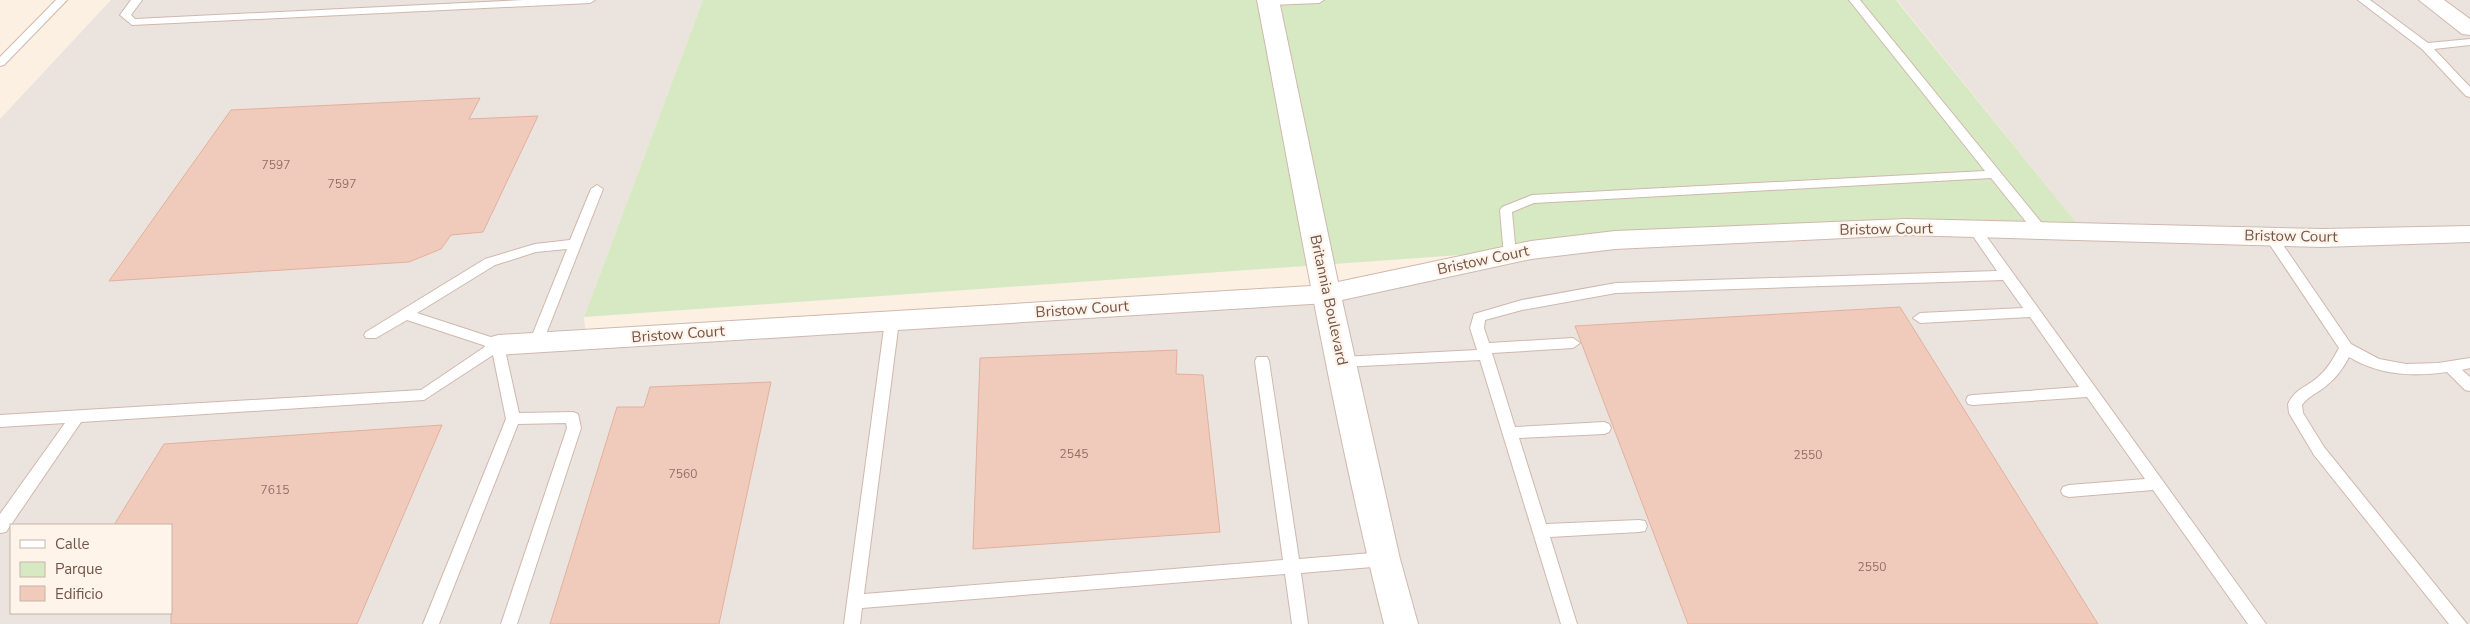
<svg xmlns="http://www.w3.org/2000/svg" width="2470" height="624" viewBox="0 0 2470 624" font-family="'Nunito Sans',sans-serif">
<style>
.industrial{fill:#ebe3de;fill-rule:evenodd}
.green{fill:#d6e9c2}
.building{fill:#f0cbbb;stroke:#e2b09c}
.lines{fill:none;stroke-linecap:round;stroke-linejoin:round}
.service-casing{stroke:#cfb8ad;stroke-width:2}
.minor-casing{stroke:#cfb8ad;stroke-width:2}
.tertiary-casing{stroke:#cfb8ad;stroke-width:2}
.service{fill:#fff;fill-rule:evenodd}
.minor{fill:#fff;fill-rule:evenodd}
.tertiary{fill:#fff;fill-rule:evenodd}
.labels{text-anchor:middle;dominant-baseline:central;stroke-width:4.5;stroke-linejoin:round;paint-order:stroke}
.number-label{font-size:12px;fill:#927266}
.street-label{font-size:15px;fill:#73544a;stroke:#fff4e9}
</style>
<rect width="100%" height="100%" fill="#fcf0e3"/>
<path class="industrial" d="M111,0H703L584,317L586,339L1327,294L1531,250L1906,227L2082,230L1897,0H2470V624H0V119ZM11,525H171V613H11Z"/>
<path class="green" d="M703,0H1896L2083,231L1906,227L1531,250L584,317Z"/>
<path class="building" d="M480,98L469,119L538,116L483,232L451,235L441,249L409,262L109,281L231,110Z
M1900,307L2098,624H1688L1575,326Z
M1177,350L1176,374L1203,375L1220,532L973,549L980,358Z
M771,382L719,624H550L617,407H644L650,387Z
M442,425L357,624H171V525H114L164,444Z"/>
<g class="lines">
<g class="service-casing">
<path id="service" d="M56,0H67L4,65L0,66V57Z
M131,0H142L131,15L135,19L524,0H595L590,3L132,25L120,15Z
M1264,0H1324L1319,3L1268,5L1264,4Z
M1849,0H1860L2045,227L2046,230L2045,233H2035L1991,178L1534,203L1512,212L1516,254L1514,257H1504L1500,210L1502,207L1532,195L1985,171Z
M2358,0H2370L2428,43L2470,39V45L2434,49L2470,87V97L2466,96L2422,49Z
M597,185L603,189L541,347H531L529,343L567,249L536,252L495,265L417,313L503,341L519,413L573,412L578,414L581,428L517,624H501L567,428L566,423L518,424L439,624H423L506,419L493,355L424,400L81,422L6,532L0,533V514L65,423L0,427V415L421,390L486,346L407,320L376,338H366L364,335L366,332L485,259L535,244L570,240L591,189Z
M1974,225L1979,226L2266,624H2248L2153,490L2069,497L2063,495L2061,491L2063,487L2069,485L2145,479L2087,397L1973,405L1968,404L1966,400L1968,396L1973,395L2079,387L2030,317L1920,323L1913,318L1920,313L2023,308L2003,280L1616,293L1522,310L1485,320L1484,328L1489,343L1573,338L1580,343L1573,348L1492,353L1515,427L1604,422L1609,424L1611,428L1609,432L1604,434L1519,438L1546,524L1639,520L1645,521L1647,526L1645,531L1639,532L1550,537L1577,624H1561L1480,360L1342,367L1337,366L1335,362L1337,358L1342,357L1477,350L1470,328L1474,314L1522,300L1616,283L1997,271L1968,229Z
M2270,232L2275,233L2351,344L2379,359L2406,364L2438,363L2470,358V368L2462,370L2470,377V391L2465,390L2447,372C2414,377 2378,375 2349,357C2344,367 2336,378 2327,385C2319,393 2309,395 2302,405L2303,413L2324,447L2467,624H2449L2314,455L2289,413L2288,404C2296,388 2305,388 2317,378C2327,370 2333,359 2339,348L2264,236Z
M892,316L899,321L864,594L1283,560L1255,361L1257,357H1267L1269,361L1299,559L1384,552L1390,554L1392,559L1390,564L1384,566L1301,573L1308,624H1292L1285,574L862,608L860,624H844L885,321Z"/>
</g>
<g class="minor-casing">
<path id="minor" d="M1327,285L1337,287L1341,294L1337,301L1327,303L498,355L488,352L484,345L488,338L498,335Z"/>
</g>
<g class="tertiary-casing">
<path id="tertiary" d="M1257,0H1279L1338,282L1531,241L1615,231L1906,219L2322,229L2470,226V242L2322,247L1906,235L1615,249L1531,259L1342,300L1400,559L1418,624H1384C1332,418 1297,208 1257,0Z
M2419,0H2444L2470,19V35L2462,34Z"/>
</g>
<use href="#service" class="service"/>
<use href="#minor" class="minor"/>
<use href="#tertiary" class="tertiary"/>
</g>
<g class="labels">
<g class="number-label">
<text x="276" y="165">7597</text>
<text x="342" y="184">7597</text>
<text x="1074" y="454">2545</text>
<text x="1808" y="455">2550</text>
<text x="683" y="474">7560</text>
<text x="275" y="490">7615</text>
<text x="1872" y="567">2550</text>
</g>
<g class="street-label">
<text transform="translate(1886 229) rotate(-1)">Bristow Court</text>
<text transform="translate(2291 236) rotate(1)">Bristow Court</text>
<text transform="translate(1483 260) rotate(-12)">Bristow Court</text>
<text transform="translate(1329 300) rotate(78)">Britannia Boulevard</text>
<text transform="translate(1082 309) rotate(-4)">Bristow Court</text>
<text transform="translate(678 334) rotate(-4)">Bristow Court</text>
</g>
</g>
<rect x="10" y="524" width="162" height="90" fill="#fff4e9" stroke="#c7b4a9"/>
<rect x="20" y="540" width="25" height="8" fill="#ffffff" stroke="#c7b4a9"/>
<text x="55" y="549" font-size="15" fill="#73544a">Calle</text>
<rect x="20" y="562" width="25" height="15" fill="#d6e9c2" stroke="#c7b4a9"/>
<text x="55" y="574" font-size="15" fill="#73544a">Parque</text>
<rect x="20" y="586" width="25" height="15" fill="#f0cbbb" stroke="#c7b4a9"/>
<text x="55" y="599" font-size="15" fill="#73544a">Edificio</text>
</svg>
